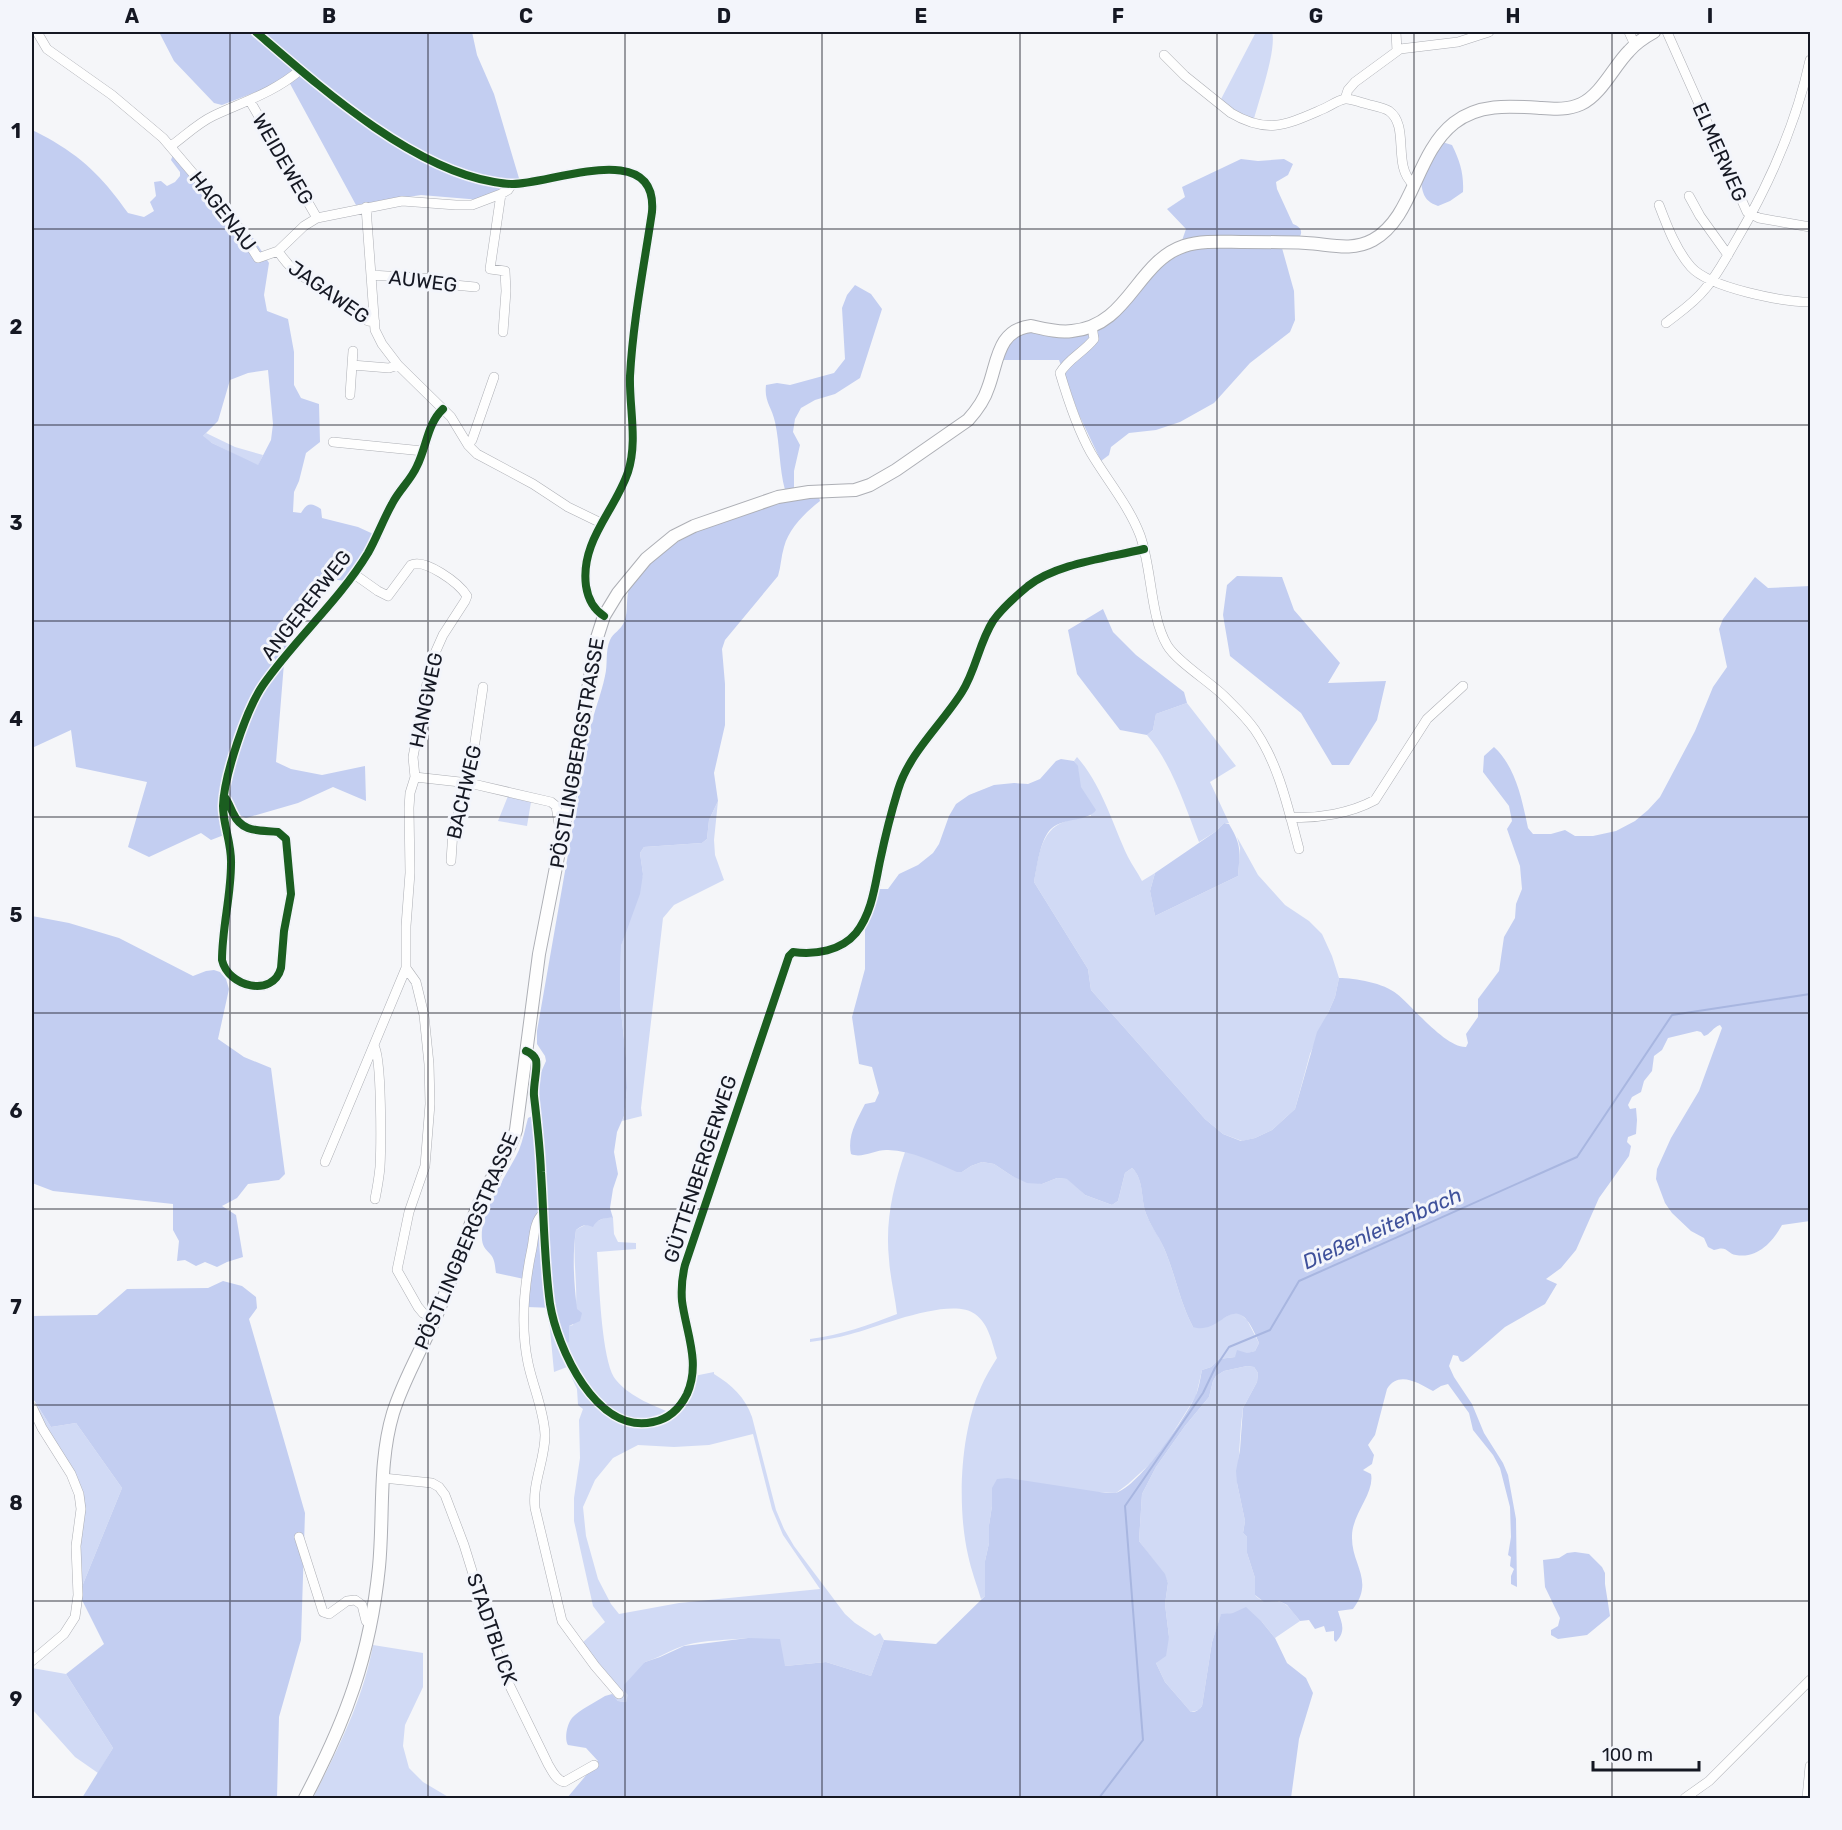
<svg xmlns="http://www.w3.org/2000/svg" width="1842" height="1830" viewBox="0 0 1842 1830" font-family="Rubik,sans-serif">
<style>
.green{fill:#d1daf5;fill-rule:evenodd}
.forest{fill:#c3cef1;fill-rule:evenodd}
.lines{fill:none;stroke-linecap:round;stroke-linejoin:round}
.stream{stroke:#a8b6e0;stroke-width:2}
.minor-casing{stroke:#adafb5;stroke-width:10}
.major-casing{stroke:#adafb5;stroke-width:14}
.minor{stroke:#fefefe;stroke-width:9}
.major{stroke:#fefefe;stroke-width:12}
.cycleway-casing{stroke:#f3f5fb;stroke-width:11}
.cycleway{stroke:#1b5e20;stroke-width:8}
.grid{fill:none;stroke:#151823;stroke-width:1.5;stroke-opacity:0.55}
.labels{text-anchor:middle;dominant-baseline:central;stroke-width:6;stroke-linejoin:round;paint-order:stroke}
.street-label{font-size:20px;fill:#151823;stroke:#f3f5fb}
.water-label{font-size:21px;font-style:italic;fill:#3f519b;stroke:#f3f5fb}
.neatline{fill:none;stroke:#151823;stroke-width:2}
.grid-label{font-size:20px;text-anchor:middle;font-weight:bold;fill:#151823}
</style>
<rect width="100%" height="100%" fill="#f5f6f9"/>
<path class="green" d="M1256,32H1272C1277,49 1259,100 1254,119L1237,114L1220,101Z
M206,433L235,447L263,455L258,466L212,443L202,437Z
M1187,703L1236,766L1210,782L1229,823H1224L1215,832L1199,842C1185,806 1172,764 1147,735L1153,730L1156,714Z
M1077,757C1102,785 1112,823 1128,857C1132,865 1138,873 1142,881L1155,873L1150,891L1155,916L1238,876L1240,848L1237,837L1258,875L1285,905L1309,921L1322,934L1332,956L1339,978L1335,997L1310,1054L1295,1109L1272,1130L1255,1138L1242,1141L1223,1134L1205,1119L1091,990L1088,969L1034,882C1038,860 1040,830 1064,822C1072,818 1082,817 1091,816C1088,805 1084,796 1080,786C1077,776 1081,770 1074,761Z
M508,796L531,802L527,826L498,821Z
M718,801L714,840L715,855L724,880L674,905L663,918L641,1108L642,1116L622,1121L624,1116L627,1088L626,1058L620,1002L621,946L643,874L640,853L644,847L702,843L707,839L709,820Z
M905,1152L913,1153L962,1172L971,1166L982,1162L994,1164L1012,1176L1042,1184L1057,1178L1068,1179L1085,1195L1112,1205L1118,1201L1125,1173L1132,1168C1145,1180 1140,1200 1147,1216C1152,1228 1161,1239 1166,1253C1176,1278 1180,1302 1193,1327L1215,1323L1231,1314L1239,1313L1247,1320L1259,1343L1255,1351L1235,1357L1219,1359L1211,1367L1202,1370L1196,1396L1166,1444L1150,1464L1128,1484L1116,1493L992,1489V1506L989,1525V1543L985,1561V1596L981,1599C977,1585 971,1570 968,1555C957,1507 960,1432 981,1387C985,1377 991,1368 997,1358C992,1343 989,1324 975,1314C951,1296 878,1327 851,1334C837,1338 824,1340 810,1342V1339C841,1335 869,1325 897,1314C895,1296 890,1277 889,1259C885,1222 893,1187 905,1152Z
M606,1217L613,1218L614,1234L618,1242L636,1243V1249L597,1252C599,1277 601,1363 616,1380C631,1398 655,1406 676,1415L694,1376L714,1372V1374C732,1385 745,1397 752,1417L776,1510L784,1529L794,1546L845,1614L855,1623L875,1636L880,1633L884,1640L871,1676L826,1662L785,1666L748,1638C728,1640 706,1640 686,1645C672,1649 659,1658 645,1662L626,1702L618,1701L612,1694L617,1686L581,1644L605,1622L593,1606L574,1521V1498L580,1458L579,1420L583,1409L578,1405L577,1389L567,1367L554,1372L548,1308L564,1341L569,1326L573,1325C581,1295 571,1262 576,1230C584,1224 596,1223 606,1217ZM753,1434L772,1509L783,1535L820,1589L679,1603L619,1614L611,1604L598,1579L586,1536L583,1507L595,1480L613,1458L638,1445L674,1447L709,1445Z
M1247,1366L1254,1367L1258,1373L1257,1382L1243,1408L1241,1425L1237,1483L1245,1521L1243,1533L1247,1537V1553L1255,1578V1595C1263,1604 1268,1599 1278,1601C1288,1603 1294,1614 1300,1621L1275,1638L1262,1622L1233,1613L1221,1615L1212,1642L1202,1706L1199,1710L1191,1712L1165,1682L1156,1663L1169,1637L1165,1604L1168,1583L1164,1574L1139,1541L1142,1494L1156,1467L1185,1426L1209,1397L1213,1381L1216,1376L1224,1371Z
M35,1402L51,1427L76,1423L122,1488L79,1594L76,1556L82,1508Z
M373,1645L423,1653V1687L405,1725L403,1746L409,1768L423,1782L450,1798H313C338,1749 363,1700 373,1645Z
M32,1668L66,1674L113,1748L98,1773L75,1757L32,1709Z"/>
<path class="forest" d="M159,32H472L477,55L494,94L521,185L481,200L421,195L356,205L288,80L222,105L214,103L174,61Z
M32,130C39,133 46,137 53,141C88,162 105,181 128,213L144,217L154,211L150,202L156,196L154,182L161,181L167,186L175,182L180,176V172L171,160L173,155L254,239L269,263L264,295L267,311L288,319L294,352V385L301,398L319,404L320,442L306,453L299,481L294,492L293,512L301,513C307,503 311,502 321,509L322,518L358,527L382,538L354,574L345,581L324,578L289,639L284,663L276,762L291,769L322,775L365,766L366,801L333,787L298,803L246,818L239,815L234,803H218L224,835L211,840L201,833L149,857L128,847L147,782L76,767L71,730L32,748ZM268,370L273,424L271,440L258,465L212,443L203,436L218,421L230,380L248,373Z
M1442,142L1452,145C1460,161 1464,174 1463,192L1450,201L1438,206C1422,200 1423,192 1420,177Z
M1241,159L1258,161L1284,159L1293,164L1288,175L1276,182L1277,189L1293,224C1301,227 1304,232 1298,239L1285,240L1282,248L1294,291L1295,320L1290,332L1250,363L1214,403L1180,422L1156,430L1129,433L1111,447L1109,455L1101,461L1079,415L1059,360H1003L1012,337L1031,330L1067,338L1090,333L1152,273L1178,252L1186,229L1167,209L1185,197L1182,187Z
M855,285L871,294L882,309L860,378L835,394L815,400L801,408L795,419L793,432L800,445L794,471V488L785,490C779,467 780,445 775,422C772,407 764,402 766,385L777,383L790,385L834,373L845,359L842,308L847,295Z
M819,497L820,501C805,513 789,528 784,547C781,557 781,566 778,576L725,640L722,649L725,684V725L714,773L718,801L709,820L707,839L702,843L644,847L640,853L643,874L640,894L621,946L620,1002L626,1058L627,1088L624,1116L617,1132L614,1152L618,1174L613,1189L610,1208L613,1218C605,1217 596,1220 593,1227C586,1224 582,1225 576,1230C572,1256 574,1284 577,1309L582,1313L580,1321L569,1326V1342L566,1343L564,1341L554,1308L527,1307L524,1279L496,1273C495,1267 495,1260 491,1255C487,1250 483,1248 482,1240C479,1212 508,1174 519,1150C523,1140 525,1129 528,1118L534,1115L538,1079L546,1061L545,1056L537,1044V1031L578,797C581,776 584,754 589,733C593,714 601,695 605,676C608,665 605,651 610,640C613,633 621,630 624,622C629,612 625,595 630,587C660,533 762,501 819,497Z
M1237,576L1282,577L1294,610L1340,663L1328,683L1386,681L1377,720L1349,765H1332L1301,713L1230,656L1223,615L1227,585Z
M1755,577L1768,588L1810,586V1221L1782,1225C1773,1241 1758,1259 1736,1255C1726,1253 1728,1245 1714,1250L1708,1247L1704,1238L1691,1231L1672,1213L1665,1203L1656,1179L1657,1169L1671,1138L1699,1091L1722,1028L1720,1025C1713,1027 1710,1035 1704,1036L1701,1032L1697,1031L1668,1038L1662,1050L1654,1056L1652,1071L1644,1081L1641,1092L1632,1097L1628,1105L1630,1109L1636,1108L1637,1120L1636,1134L1628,1137L1627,1142L1631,1146L1629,1156L1599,1198L1576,1250L1561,1268L1546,1279L1557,1284L1545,1304L1505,1327L1468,1359L1463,1362L1460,1361L1458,1356L1453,1355L1449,1366L1454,1377L1472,1404L1484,1433L1503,1463L1508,1475L1516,1519L1517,1587L1511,1584V1576L1514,1569L1510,1566L1511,1557L1508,1555L1511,1537L1510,1507L1500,1468L1493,1455L1473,1430L1469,1413L1448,1384L1441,1386L1433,1391C1419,1383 1398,1370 1387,1389L1375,1435L1368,1445L1374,1455L1372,1464L1363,1470L1371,1474C1375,1493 1352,1514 1352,1536C1351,1565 1375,1580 1353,1609L1338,1611C1341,1622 1347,1630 1336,1642L1334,1640V1631L1326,1632L1324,1626L1315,1629L1309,1620L1300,1621L1287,1605L1279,1601L1264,1602L1255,1595V1578L1247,1553V1537L1243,1533L1245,1521L1237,1483L1236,1471L1240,1450L1243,1408L1257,1382L1258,1373L1254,1367L1247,1366L1224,1371L1216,1376L1213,1381L1209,1397L1185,1426L1156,1467L1142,1494L1139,1541L1165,1574L1168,1583L1165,1604L1169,1637L1166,1656L1156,1663L1165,1682L1191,1712C1196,1712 1199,1710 1202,1706L1212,1642L1221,1614L1233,1613L1246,1607L1262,1622L1275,1638L1287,1663L1306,1678L1313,1693L1299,1739L1291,1798H567L598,1761L586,1748L568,1745C564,1739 567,1724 572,1718C579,1710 596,1702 605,1696L612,1694L618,1701L626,1702L628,1695L624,1690V1685L645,1662L660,1657L684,1646L748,1638L780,1639L785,1666L826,1662L871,1676L884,1640L936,1644L985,1596V1561L989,1543V1525L992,1506V1488L997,1479L1008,1478L1106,1493C1109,1493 1113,1493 1116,1493C1140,1485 1184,1420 1195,1397C1199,1389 1200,1379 1202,1370L1211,1367L1219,1359L1235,1357L1237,1350L1247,1353L1255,1351L1259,1343C1235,1282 1223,1337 1193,1327C1180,1302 1176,1278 1166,1253C1161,1239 1152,1229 1147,1216C1140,1201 1145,1180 1132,1168L1125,1173L1118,1201L1112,1205L1085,1195L1067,1179L1057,1178L1042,1184L1027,1183L1012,1176L994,1164L982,1162L971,1166L962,1172H957C934,1162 913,1151 888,1150C876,1149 862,1159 851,1154C847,1136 857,1120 865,1104L875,1102L879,1093L872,1067L859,1064L852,1017L865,969V929L874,904L878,889H888L899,874L918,865L933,853L939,844L949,816L956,804L969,795L994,785L1014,783L1028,784L1040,779L1056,761L1061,759L1074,761L1078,766L1081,787L1096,810C1089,821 1064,818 1052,828C1040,838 1037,867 1034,882L1088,969L1091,990L1205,1119L1223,1134L1241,1141L1255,1138L1272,1130L1295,1109L1317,1032L1328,1013L1335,997L1339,978C1355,978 1384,983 1397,994C1413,1007 1446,1048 1466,1047L1468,1043L1466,1034L1478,1017V999L1499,971L1504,937L1515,918L1516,904L1522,889L1520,866L1507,829L1512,821L1509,806L1483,772L1484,756L1494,747C1516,767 1522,800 1528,828L1533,834H1551L1565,830L1575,836H1593L1616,831L1635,821L1648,810L1660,797L1695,731L1713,687L1727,667L1719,629L1723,619Z
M1103,609L1113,632L1136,655L1184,692L1187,703L1156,714L1153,730L1147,735L1120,730L1077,674L1068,630Z
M1224,823L1229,824C1242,846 1240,851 1238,876L1155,916L1150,891L1155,873L1215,832Z
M32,916L69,923L119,938L193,976L206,971L214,970L220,972L226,979L229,989L218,1039L244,1057L271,1068L285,1174L279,1180L248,1184L237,1198L222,1206L236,1215L243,1257L227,1262L217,1267L205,1262L196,1266L185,1260L177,1261L179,1241L173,1230V1204L53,1191L32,1183Z
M223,1281L242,1286L256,1297L257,1308L249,1319L305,1513L301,1640L279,1717L277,1798H82L113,1748L66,1674L104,1644L79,1594L122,1488L76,1423L51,1427L32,1397V1316L97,1315L127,1289L208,1288Z
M1575,1552L1589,1554L1602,1567L1605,1573V1584L1610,1616L1587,1635L1558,1639L1551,1635V1630L1558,1626L1560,1618L1545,1587L1543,1560L1559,1558L1567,1553Z"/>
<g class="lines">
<path class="stream" d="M1099,1798L1143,1740L1125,1506L1203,1393L1215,1368L1229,1347L1270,1330L1299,1281L1577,1157L1672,1015L1810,994"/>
<g class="minor-casing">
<path id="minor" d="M37,32L47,49L112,95L163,138L237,225L258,258L278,251L304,226L317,218L402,201L456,205H472L501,194L508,190L512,184
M256,32C319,86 410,168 494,182C500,183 506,184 512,184C549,185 658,137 652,212C644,266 633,321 630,376C629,407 638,441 628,472C615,511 580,541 586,586C588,599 593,609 604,616
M1396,32L1397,51
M1629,32L1635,45
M1667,32L1747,212L1759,218L1810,227
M1164,55L1185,76L1231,113C1268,135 1288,124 1323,109C1330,106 1338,100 1345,99C1351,98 1361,103 1367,104C1374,106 1383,107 1389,111C1410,126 1392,166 1413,184
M1345,99L1348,90L1355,82L1400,49L1458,42L1489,32
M250,101L317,218
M171,146C185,136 198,123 213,116C243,102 275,92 300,70
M501,194L490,269L505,271L506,291L503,332
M1689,196L1700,216L1728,255
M1659,205C1667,226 1676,250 1691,267C1710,288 1783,302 1810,302
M366,207L375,330L382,344L398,365L451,417L468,445L477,454L533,484L568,507L601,523
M278,251C294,276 309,279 333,295C345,303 357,312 368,321L375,322
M371,275L435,279L444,284L475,287
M1666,323C1680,312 1694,303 1705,289C1718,274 1727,256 1737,239C1770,183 1796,124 1810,60
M1092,326L1094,339C1084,352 1068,359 1060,373C1068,400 1077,428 1091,453C1107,480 1129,506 1140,535C1152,568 1150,616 1167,645C1176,661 1210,682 1224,696C1235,707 1246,717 1255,730C1279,765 1288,808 1299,849
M352,365L353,351
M350,395L352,365L389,368L398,365
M333,442L423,451
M468,445L472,440L494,377
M354,574L378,591L388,596L411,565C425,558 459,583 467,596L465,601L443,635L431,662L413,757L415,777L410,793L409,808L410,873L406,926V968L416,982L424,1015L429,1064L430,1104L425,1166L409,1212L397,1270L418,1307L423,1313L435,1319
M415,777L469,783L551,802L556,806L559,824L564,826
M224,796C228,801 230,807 233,813C242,833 259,830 278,832L286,839L291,894L284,931L281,968C273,998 228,987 222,960C222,928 231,896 231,864C232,844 223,825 223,806C224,776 246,710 263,685C295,639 339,601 368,553C377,537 383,520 392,504C399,490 411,480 417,466C427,446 427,424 443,409
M1290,817C1318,819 1351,813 1375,800L1427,719L1463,686
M451,861L453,831L470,776L483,687
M374,1046C382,1057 381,1148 380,1167C379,1178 377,1189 375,1199
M526,1051C531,1053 534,1055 536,1060C538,1068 533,1085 534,1096C537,1121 540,1147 541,1172C544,1216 544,1260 550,1304C557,1347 596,1435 653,1422C669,1419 680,1408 687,1394C701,1363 686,1332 682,1301C681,1288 682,1277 685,1265L789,956L793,952C815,955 841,951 856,933C872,913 875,885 880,861C885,837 891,813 898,790C909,753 942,724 962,692C976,670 979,643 993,621C1002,608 1016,596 1028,586C1057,563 1108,558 1144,549
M325,1162L406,968
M543,1214C534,1221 534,1238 532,1248C524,1286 520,1325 528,1363C533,1387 544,1410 545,1435C545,1460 532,1483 535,1508L562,1621L595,1666L619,1694
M32,1407L42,1428L71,1474L79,1494L81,1509L76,1546L78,1595L75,1617L64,1634L32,1661
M383,1478L432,1483L439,1487L445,1495L464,1545L504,1674L548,1764C552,1771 556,1780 564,1782L594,1765
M299,1537L323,1612L329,1614L347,1601L355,1600L362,1605L366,1621L371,1625
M1685,1798L1709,1781L1810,1680
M1807,1798L1810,1766"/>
</g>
<g class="major-casing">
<path id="major" d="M305,1798C346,1720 370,1656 379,1567C384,1516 378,1463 393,1413C404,1378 423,1347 437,1314C454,1275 465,1233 483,1195C493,1173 509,1154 516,1130L539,954L573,780L596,641L604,616L618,593L646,559L674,536L694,526L778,497L809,492L855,490L870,485L896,470L968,420C977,410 984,401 988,388C998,362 997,330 1031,326C1044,329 1059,333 1072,331C1129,326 1136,262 1184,246C1203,240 1224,242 1243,242C1264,242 1285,242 1306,243C1329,244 1351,252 1373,240C1414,217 1415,154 1454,123C1479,103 1511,106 1541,108C1555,109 1568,110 1581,104C1601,95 1614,66 1629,51C1636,43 1645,37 1654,32"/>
</g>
<use href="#minor" class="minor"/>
<use href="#major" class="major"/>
<g class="cycleway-casing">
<path id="cycleway" d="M256,32C319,86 410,168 494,182C500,183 506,184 512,184C549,185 658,137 652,212C644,266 633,321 630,376C629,407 638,441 628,472C615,511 580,541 586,586C588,599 593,609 604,616
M224,796C228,801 230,807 233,813C242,833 259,830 278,832L286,839L291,894L284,931L281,968C273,998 228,987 222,960C222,928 231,896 231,864C232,844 223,825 223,806C224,776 246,710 263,685C295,639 339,601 368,553C377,537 383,520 392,504C399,490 411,480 417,466C427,446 427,424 443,409
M526,1051C531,1053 534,1055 536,1060C538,1068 533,1085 534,1096C537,1121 540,1147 541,1172C544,1216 544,1260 550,1304C557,1347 596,1435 653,1422C669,1419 680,1408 687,1394C701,1363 686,1332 682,1301C681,1288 682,1277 685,1265L789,956L793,952C815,955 841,951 856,933C872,913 875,885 880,861C885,837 891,813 898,790C909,753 942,724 962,692C976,670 979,643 993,621C1002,608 1016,596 1028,586C1057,563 1108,558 1144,549"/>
</g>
<use href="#cycleway" class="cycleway"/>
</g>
<path class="grid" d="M230,32V1798M428,32V1798M625,32V1798M822,32V1798M1020,32V1798M1217,32V1798M1414,32V1798M1612,32V1798M32,229H1810M32,425H1810M32,621H1810M32,817H1810M32,1013H1810M32,1209H1810M32,1405H1810M32,1601H1810"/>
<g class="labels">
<g class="street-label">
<text transform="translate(1720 152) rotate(66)">ELMERWEG</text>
<text transform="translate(283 159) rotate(60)">WEIDEWEG</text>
<text transform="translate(223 211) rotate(52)">HAGENAU</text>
<text transform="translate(423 281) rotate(7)">AUWEG</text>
<text transform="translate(329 292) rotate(35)">JAGAWEG</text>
<text transform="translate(306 605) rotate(-52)">ANGERERWEG</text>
<text transform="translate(426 700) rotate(-78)">HANGWEG</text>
<text transform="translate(577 753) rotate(-80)">PÖSTLINGBERGSTRASSE</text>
<text transform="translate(464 792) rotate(-77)">BACHWEG</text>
<text transform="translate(700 1169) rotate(-72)">GÜTTENBERGERWEG</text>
<text transform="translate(466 1241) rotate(-67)">PÖSTLINGBERGSTRASSE</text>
<text transform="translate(492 1629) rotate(71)">STADTBLICK</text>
</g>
<g class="water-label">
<text transform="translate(1382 1228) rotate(-24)">Dießenleitenbach</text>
</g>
</g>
<rect width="1842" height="1830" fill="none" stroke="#f3f5fb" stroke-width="66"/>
<path d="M1593 1761v9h106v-9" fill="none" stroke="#151823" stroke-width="3"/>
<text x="1602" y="1761" font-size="18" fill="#151823" stroke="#f3f5fb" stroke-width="4.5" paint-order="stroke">100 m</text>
<rect x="33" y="33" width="1776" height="1764" class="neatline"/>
<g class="grid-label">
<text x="132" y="23">A</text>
<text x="329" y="23">B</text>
<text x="526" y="23">C</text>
<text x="724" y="23">D</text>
<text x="921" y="23">E</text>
<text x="1118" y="23">F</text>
<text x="1316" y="23">G</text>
<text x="1513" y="23">H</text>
<text x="1710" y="23">I</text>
<text x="16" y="138">1</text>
<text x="16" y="334">2</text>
<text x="16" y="530">3</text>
<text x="16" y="726">4</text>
<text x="16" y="922">5</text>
<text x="16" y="1118">6</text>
<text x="16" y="1314">7</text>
<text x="16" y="1510">8</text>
<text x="16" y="1706">9</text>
</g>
</svg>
